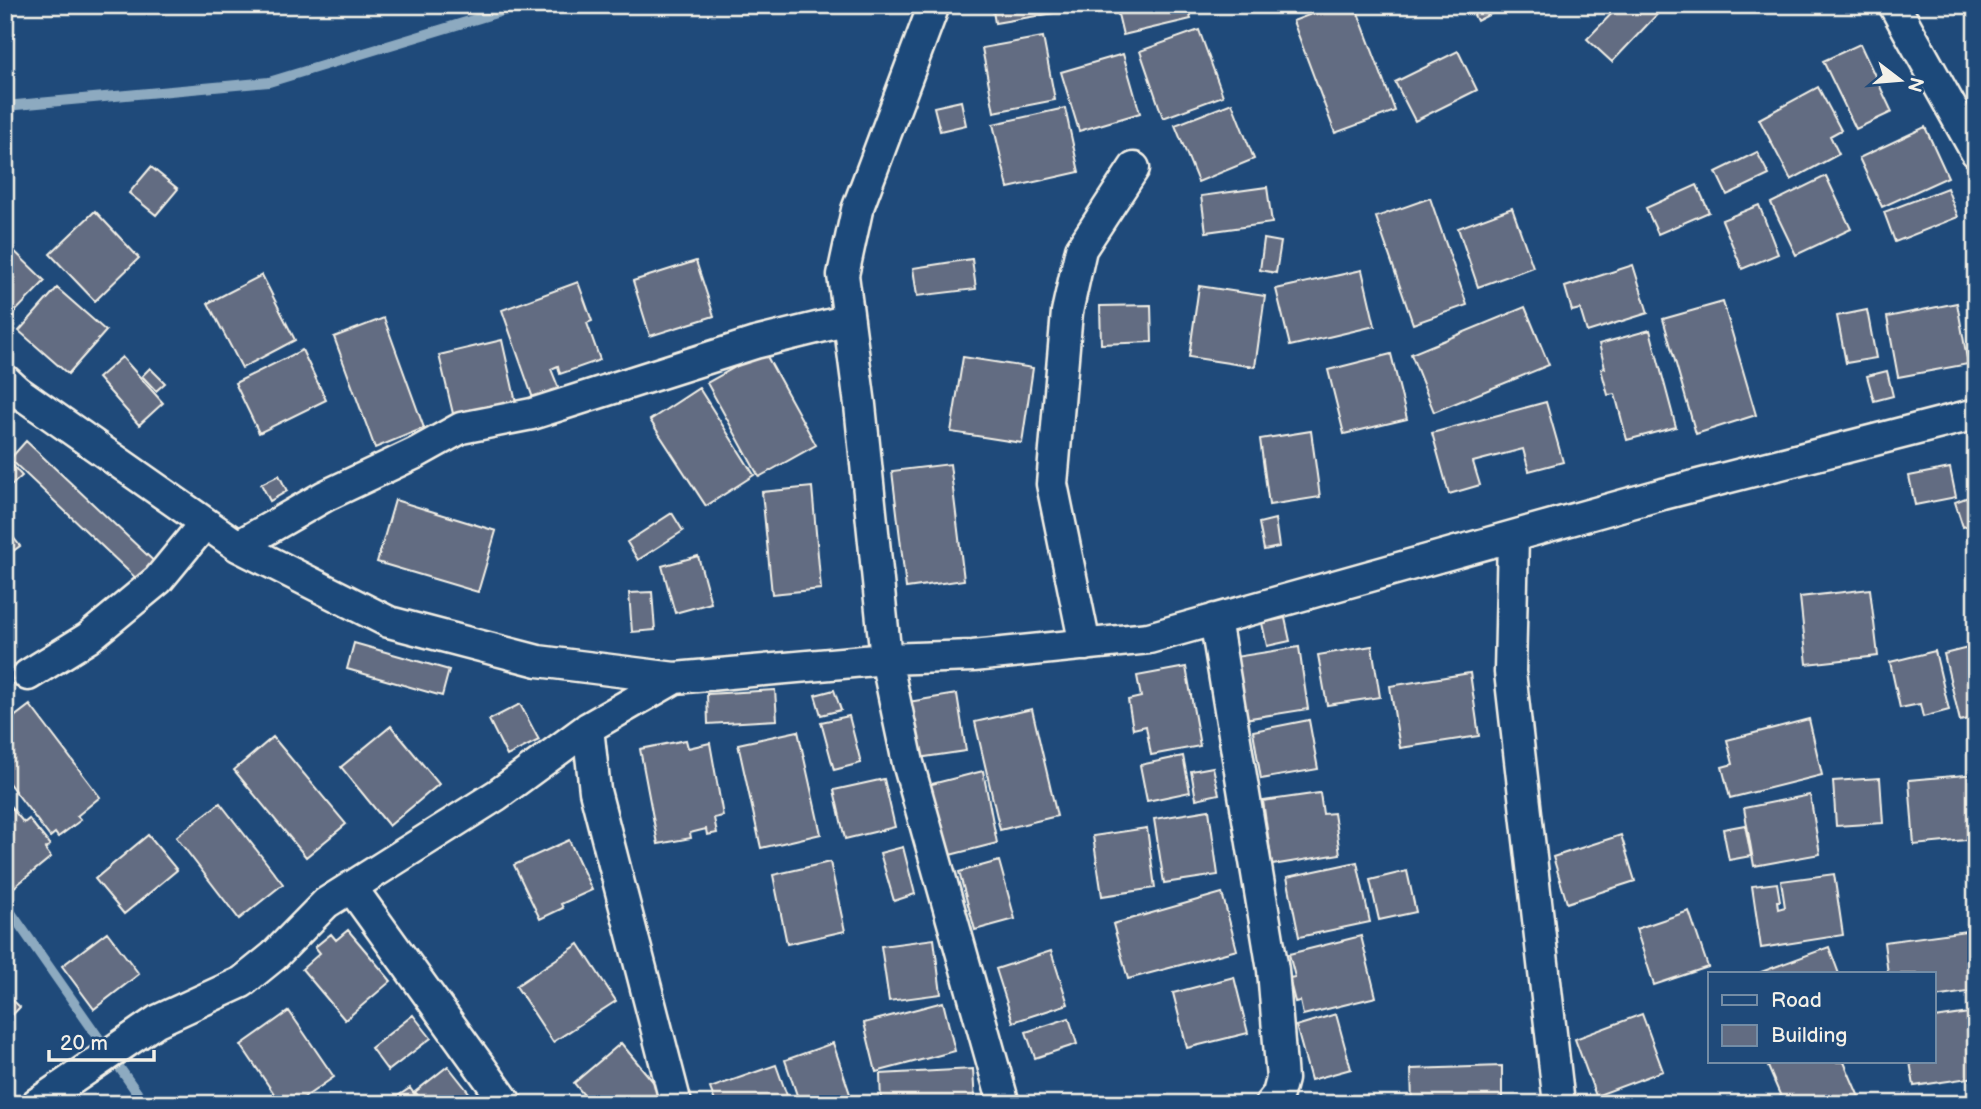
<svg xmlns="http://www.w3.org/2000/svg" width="1981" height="1109" viewBox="0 0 1981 1109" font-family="'Balsamiq Sans',sans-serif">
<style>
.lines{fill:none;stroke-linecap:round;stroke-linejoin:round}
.stream{stroke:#8daac0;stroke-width:10}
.building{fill:#626c82;stroke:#f4f1e8;stroke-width:2}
.minor-casing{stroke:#f4f1e8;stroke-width:35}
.minor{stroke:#1f4a7a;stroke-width:30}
</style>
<rect width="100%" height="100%" fill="#1f4a7a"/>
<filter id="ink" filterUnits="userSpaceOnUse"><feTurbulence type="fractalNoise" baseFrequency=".0143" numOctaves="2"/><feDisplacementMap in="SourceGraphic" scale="14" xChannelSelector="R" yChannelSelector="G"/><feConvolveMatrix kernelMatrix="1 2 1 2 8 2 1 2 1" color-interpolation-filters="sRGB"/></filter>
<g filter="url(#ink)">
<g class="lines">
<path class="stream" d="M5,106L269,82L522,5
M5,904L145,1104"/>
</g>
<path class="building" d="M992,5H1102L995,23Z
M1135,5H1187L1191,19L1123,35L1117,10Z
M1335,5H1355L1395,111L1335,133L1293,21Z
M1469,5H1508L1477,21Z
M1620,5H1666L1612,62L1587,39Z
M1199,30L1223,96L1163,118L1140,51Z
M1043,37L1055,100L994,112L982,48Z
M1860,44L1892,112L1856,129L1823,61Z
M1458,51L1477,90L1415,121L1395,82Z
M1123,54L1140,113L1079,131L1061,72Z
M1818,87L1841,130L1830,136L1839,154L1791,180L1759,119Z
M961,101L966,125L940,131L934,107Z
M1232,103L1254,159L1198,182L1175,125Z
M1065,108L1079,172L1008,188L993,124Z
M1925,127L1948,177L1882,207L1859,158Z
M1757,152L1769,175L1727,195L1716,172Z
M151,167L178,189L156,215L129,193Z
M1826,176L1851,229L1796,255L1771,203Z
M1697,185L1709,212L1658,234L1646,208Z
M1267,187L1272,223L1206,232L1201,196Z
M1947,188L1958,217L1895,242L1884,212Z
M1430,198L1467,305L1413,324L1376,217Z
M1759,205L1778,254L1742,269L1722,220Z
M1512,208L1533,267L1478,287L1458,228Z
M95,211L139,258L95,301L50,254Z
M1264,239L1281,242L1276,273L1260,270Z
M5,242L45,281L9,318L5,315Z
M972,259L976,289L917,296L913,268Z
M696,261L714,316L650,336L633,281Z
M1633,265L1648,313L1587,332L1580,309L1572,311L1565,287Z
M1362,270L1375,326L1290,346L1276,289Z
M262,275L295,340L242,368L208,303Z
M578,282L592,321L587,323L600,360L560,374L558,366L551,369L561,394L535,404L502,310Z
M1199,286L1265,296L1255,367L1189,357Z
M57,288L106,331L68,374L19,331Z
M1723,302L1756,415L1696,434L1663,319Z
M1957,303L1968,364L1898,377L1887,317Z
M1151,305L1152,342L1101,344L1100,306Z
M1525,307L1549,365L1434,412L1411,354Z
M1867,310L1876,358L1846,363L1837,316Z
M384,318L424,428L375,448L334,337Z
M1650,330L1676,427L1627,440L1615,394L1608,395L1601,369L1605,368L1599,344Z
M502,340L517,407L455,422L439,355Z
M302,350L326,400L259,433L235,383Z
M764,351L816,445L759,477L707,383Z
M1391,354L1407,419L1344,434L1328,370Z
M122,357L163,403L139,425L98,378Z
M963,357L1033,368L1022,443L951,432Z
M150,368L165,383L156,391L142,376Z
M1887,371L1893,396L1874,401L1867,376Z
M699,388L754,475L706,506L650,420Z
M1546,402L1563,462L1529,471L1523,449L1473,462L1480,485L1449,494L1432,433Z
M1311,431L1320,497L1269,505L1260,439Z
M26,441L160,567L143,585L10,459Z
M5,457L22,476L5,491Z
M950,464L964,580L906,588L892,471Z
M1950,468L1956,497L1915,505L1909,476Z
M279,475L287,491L270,501L261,484Z
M812,487L821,589L772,594L762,492Z
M1976,494V523L1963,527L1955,502Z
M395,500L496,531L478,592L377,562Z
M672,513L683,531L638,560L627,542Z
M1275,519L1279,547L1264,550L1259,523Z
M5,527L20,546L5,557Z
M698,556L711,603L675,613L662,566Z
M1870,589L1878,656L1807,664L1800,597Z
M652,592L655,630L632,632L629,593Z
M1285,618L1290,641L1267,646L1262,623Z
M354,643L449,670L442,696L347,669Z
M1372,646L1380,697L1327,705L1318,655Z
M1976,646V717L1960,721L1944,654Z
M1299,647L1308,709L1244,719L1235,657Z
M1935,651L1949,710L1923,717L1920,704L1900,708L1890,662Z
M1186,667L1200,746L1151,755L1146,726L1133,729L1128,700L1141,697L1137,676Z
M1470,673L1479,736L1400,748L1390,686Z
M775,690L777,720L708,724L707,694Z
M834,690L841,710L821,715L815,695Z
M957,694L966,751L911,759L902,703Z
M520,704L539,740L507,756L489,720Z
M30,705L100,797L77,816L81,820L58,837L55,833L50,837L5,778V724Z
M1032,709L1057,816L1000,830L975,722Z
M849,716L861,763L834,770L821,722Z
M1809,719L1822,775L1730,798L1722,767L1733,764L1727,740Z
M1309,720L1318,769L1261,779L1253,731Z
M391,726L439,784L389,826L341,767Z
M798,731L821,834L761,848L738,744Z
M273,737L346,824L306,857L234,770Z
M686,740L688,748L710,743L723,816L714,818L717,833L707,835L706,829L690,833L691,838L658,844L640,749Z
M1183,756L1190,792L1147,801L1140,765Z
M1213,767L1219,794L1196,799L1191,771Z
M983,771L997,843L946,856L928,785Z
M1976,774V839L1914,845L1909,780Z
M1880,778L1883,823L1836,826L1833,781Z
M884,779L895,827L845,839L834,790Z
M1320,793L1323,814L1334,813L1340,854L1272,865L1263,801Z
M1810,795L1820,854L1754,866L1744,808Z
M5,800L24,823L29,819L50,845L45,849L51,857L13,888L5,878Z
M220,803L283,884L239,919L176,837Z
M1209,810L1218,875L1164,883L1154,819Z
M1745,825L1751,856L1729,860L1723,829Z
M1147,828L1155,888L1102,896L1093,836Z
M148,835L177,870L124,914L95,879Z
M1621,835L1635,881L1567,903L1553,857Z
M569,840L592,890L561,904L563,908L540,919L514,865Z
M903,847L915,894L894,901L880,853Z
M999,861L1015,919L975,930L959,872Z
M830,862L845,931L787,944L773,875Z
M1357,862L1370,922L1299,937L1287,877Z
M1407,871L1416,912L1379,920L1370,880Z
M1834,874L1843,935L1761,948L1752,886L1777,883L1780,901H1777L1778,909L1785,907L1781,881Z
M1222,893L1237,950L1128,979L1113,924Z
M1689,911L1708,967L1654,985L1636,929Z
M348,930L391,981L345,1020L302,969L320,953L315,947L331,934L336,940Z
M1966,931L1974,991L1934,997V974H1888L1884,942Z
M107,932L139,974L94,1009L62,966Z
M1361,936L1376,997L1303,1015L1300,1001L1295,1002L1289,978L1295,977L1289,954Z
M934,939L941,994L889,1001L881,946Z
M579,944L616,1001L553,1042L516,986Z
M1829,947L1839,974H1762L1761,972Z
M1051,951L1068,1004L1013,1022L996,969Z
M1234,977L1248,1033L1187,1048L1173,993Z
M5,993L20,1007L5,1023Z
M943,1002L955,1051L876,1072L864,1023Z
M289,1011L334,1077L295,1104H281L241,1045Z
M1976,1012V1077L1914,1086L1910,1062H1934V1018Z
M1336,1014L1351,1069L1311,1080L1296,1026Z
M1642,1014L1663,1071L1596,1096L1575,1039Z
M413,1015L431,1038L388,1071L371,1048Z
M1069,1018L1077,1044L1035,1058L1026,1032Z
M621,1043L665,1096L656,1104H591L574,1083Z
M833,1043L851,1097L832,1104H800L785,1060Z
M1766,1062H1844L1862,1104H1784Z
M776,1065L790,1104H716L710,1088Z
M448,1066L478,1104H425L415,1092Z
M1502,1066V1104H1412L1411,1069Z
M973,1069L975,1104H881L880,1074Z
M410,1088L421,1104H386Z"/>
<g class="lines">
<g class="minor-casing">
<path id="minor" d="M934,5L857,210L843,275L860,405L886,659L908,763L1004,1104
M1894,5L1976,152
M5,380L17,391L238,546L389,622L538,661L675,678L886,659L973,656L1149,638L1663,494L1976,414
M1513,536L1510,672L1559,1104
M238,546L325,496L416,453L461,428L532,414L755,343L849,320
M1215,619L1273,970L1282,1079L1278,1094L1270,1104
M1085,645L1052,484L1067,312L1081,249L1134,168
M28,675L88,638L158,580L205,523
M588,728L595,791L676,1104
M351,887L507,1104
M36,1104L157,1021L242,982L274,956L326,903L497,795L588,728L675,678"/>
</g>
<use href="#minor" class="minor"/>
</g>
</g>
<rect width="1981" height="1109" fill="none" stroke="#1f4a7a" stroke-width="28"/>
<rect x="14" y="14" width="1953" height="1081" fill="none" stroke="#f4f1e8" stroke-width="2.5" filter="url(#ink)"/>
<rect x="1708" y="972" width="228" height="91" fill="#1f4a7a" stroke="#748da6" stroke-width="2"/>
<rect x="1722" y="995" width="35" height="10" fill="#1f4a7a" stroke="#748da6" stroke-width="2"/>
<text x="1771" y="1007" font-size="21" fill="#f4f1e8">Road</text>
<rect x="1722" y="1025" width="35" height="21" fill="#626c82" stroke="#748da6" stroke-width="2"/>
<text x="1771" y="1042" font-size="21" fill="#f4f1e8">Building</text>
<g transform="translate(1900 80) rotate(106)" stroke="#1f4a7a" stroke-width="5" paint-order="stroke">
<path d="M0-5L12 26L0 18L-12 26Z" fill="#f4f1e8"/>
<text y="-10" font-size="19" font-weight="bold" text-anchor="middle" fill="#f4f1e8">N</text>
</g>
<path d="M49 1050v10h105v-10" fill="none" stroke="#f4f1e8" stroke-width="3.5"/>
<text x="60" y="1050" font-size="21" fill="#f4f1e8" stroke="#1f4a7a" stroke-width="5" paint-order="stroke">20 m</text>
</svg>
